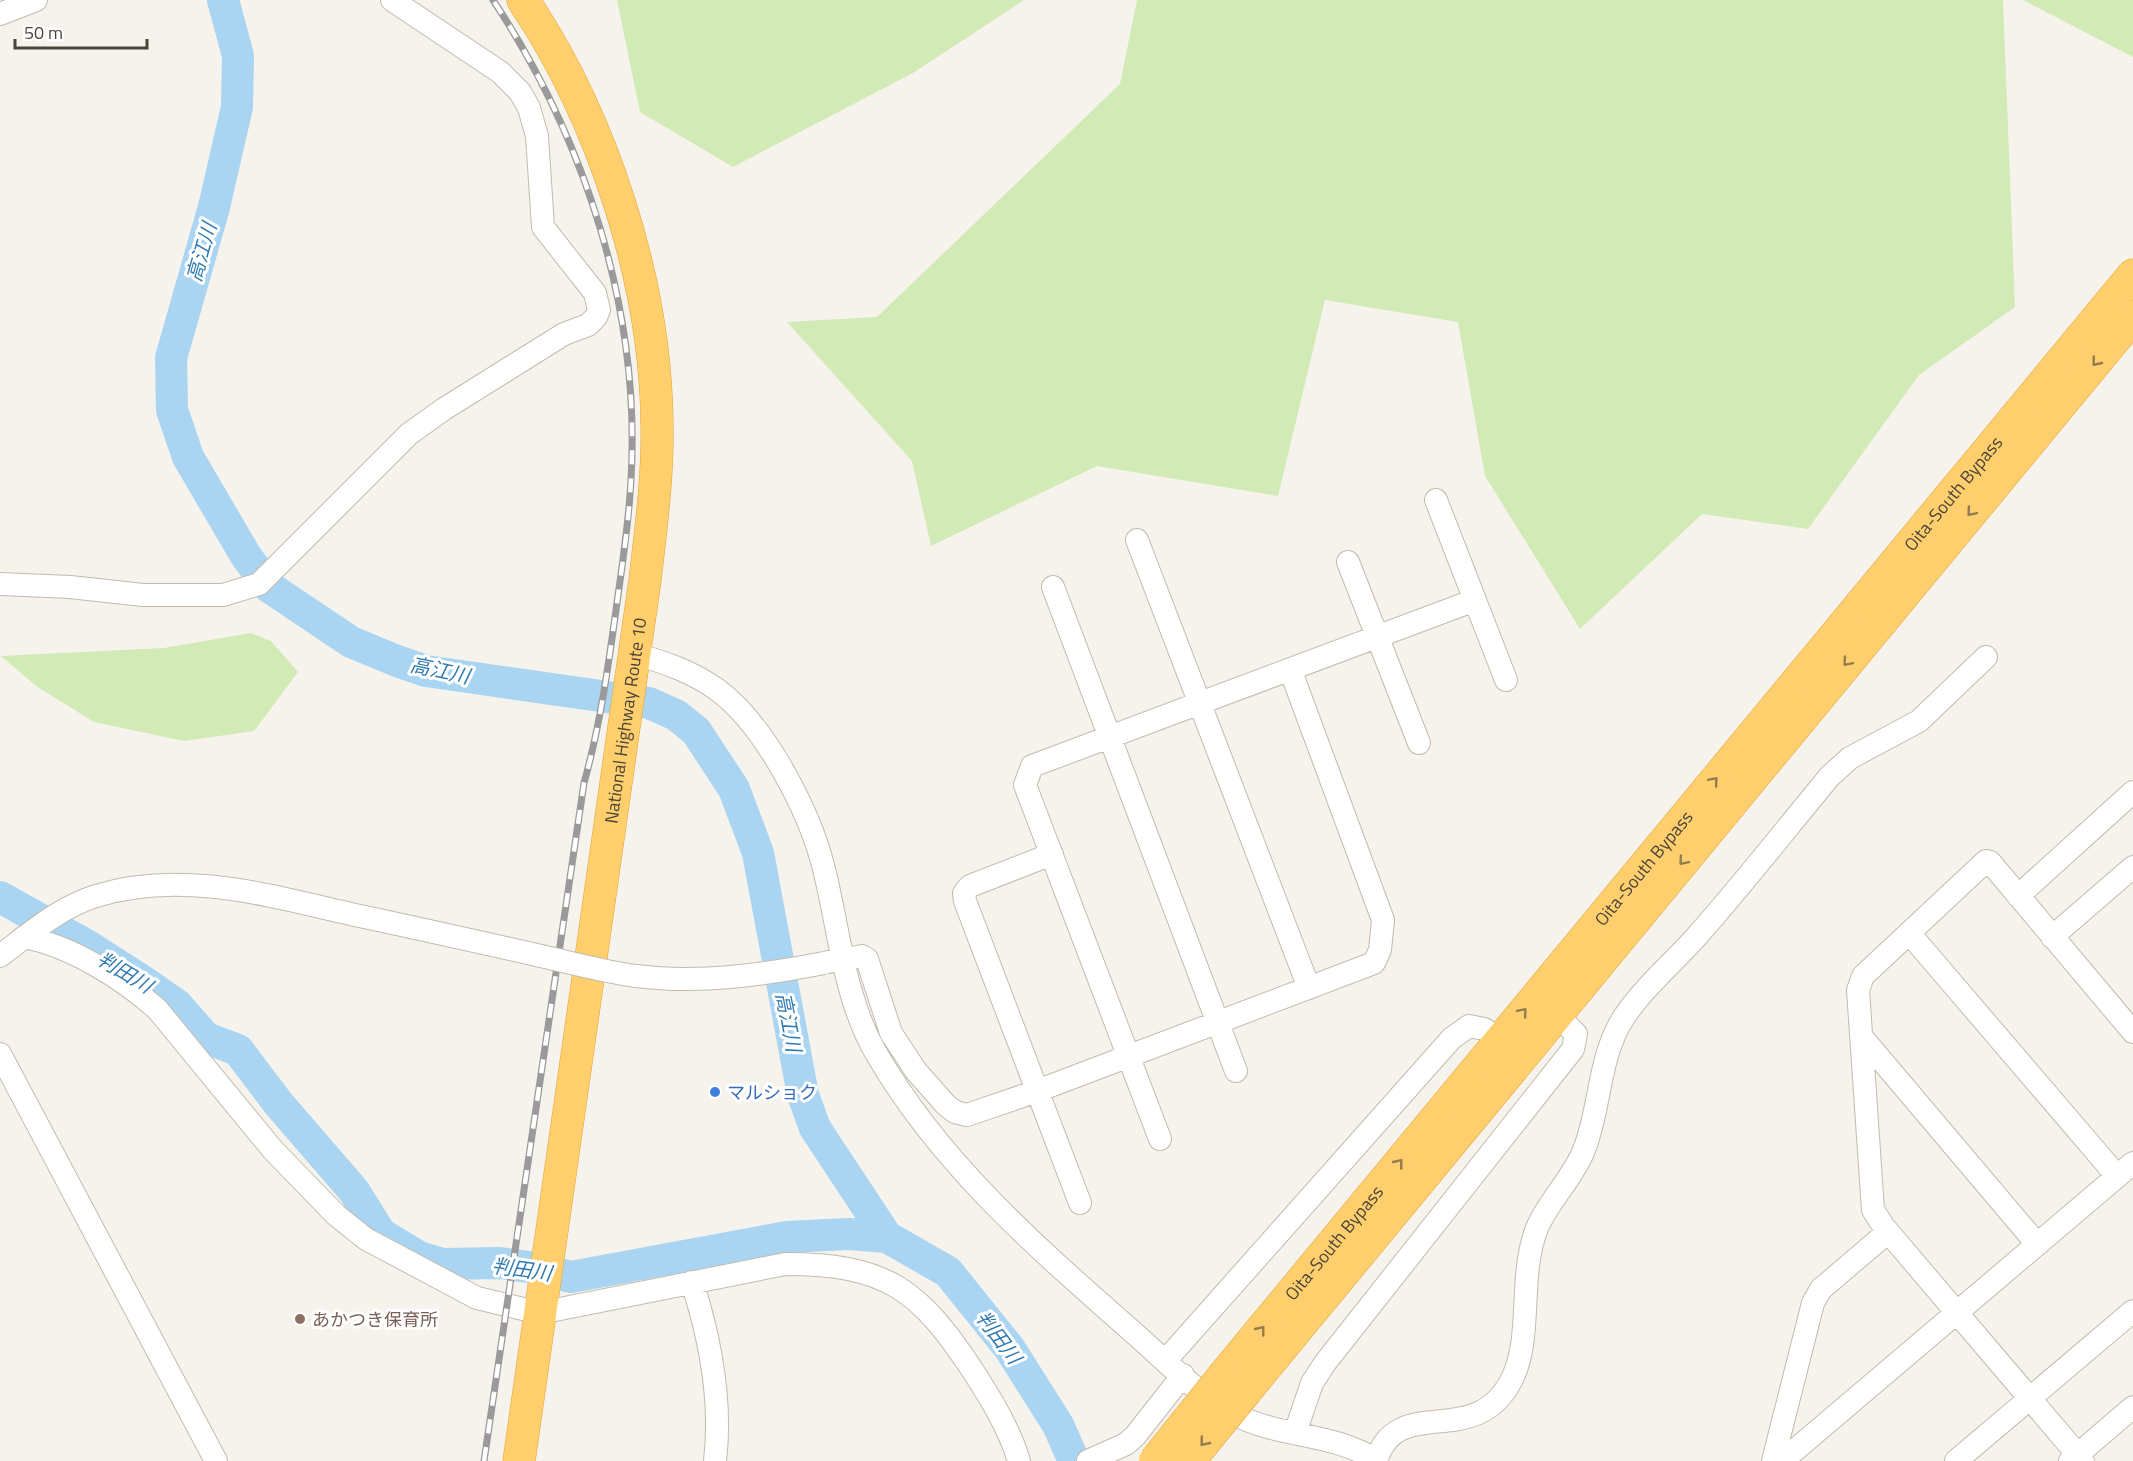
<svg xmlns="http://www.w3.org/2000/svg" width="2133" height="1461" viewBox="0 0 2133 1461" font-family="'Titillium Web','Noto Sans JP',sans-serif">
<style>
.green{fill:#d2eab5}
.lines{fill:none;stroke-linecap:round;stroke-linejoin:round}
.river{stroke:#a9d4f2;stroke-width:32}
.minor-casing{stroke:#c2bbae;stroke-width:24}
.highway-casing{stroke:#e0a43c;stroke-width:33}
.minor{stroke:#fff;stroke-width:22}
.highway{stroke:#ffcf6e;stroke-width:32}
.rail-casing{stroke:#9a9a9a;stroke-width:7}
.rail{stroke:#fff;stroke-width:4.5;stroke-dasharray:14;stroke-linecap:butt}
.minor-bridge-casing{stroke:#c2bbae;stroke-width:24;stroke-linecap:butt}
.highway-bridge-casing{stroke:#e0a43c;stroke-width:33;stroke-linecap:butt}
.minor-bridge{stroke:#fff;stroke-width:22}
.highway-bridge{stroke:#ffcf6e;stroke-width:32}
.oneway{stroke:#937c4e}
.shop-dot{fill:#3f7fe0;stroke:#fff;stroke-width:2}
.education-dot{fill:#8d6e63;stroke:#fff;stroke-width:2}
.labels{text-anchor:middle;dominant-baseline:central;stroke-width:6;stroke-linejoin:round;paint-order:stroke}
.street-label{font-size:18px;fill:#4b4439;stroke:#fff}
.shop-label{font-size:18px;fill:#366cbe;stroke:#fff;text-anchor:start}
.education-label{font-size:18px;fill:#785e54;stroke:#fff;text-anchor:start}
.water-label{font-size:20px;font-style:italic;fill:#2e7ab2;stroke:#fff}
</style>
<rect width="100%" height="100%" fill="#f6f3ec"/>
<path class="green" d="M617,0H1024L913,73L733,167L640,112Z
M1137,0H2003L2015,307L1919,375L1808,529L1702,514L1580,629L1485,476L1458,322L1325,300L1278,496L1097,466L931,546L912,461L787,322L877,317L1120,84Z
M2023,0H2133V57Z
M251,633L271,641L298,672L254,731L184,741L94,722L36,686L1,656L164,648Z"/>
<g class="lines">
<path class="river" d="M223,0L238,56L237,107L214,207L171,358L172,410L188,457L246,556L269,587L351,642L397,661L426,671L649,703L676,715L696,731L734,789L758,853L803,1095L815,1128L887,1237
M0,897L88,946L141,980L177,1005L206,1038L238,1050L278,1103L354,1191L381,1234L419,1257L443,1264L500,1263L536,1268L571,1277L787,1237L849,1234L887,1237L948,1272L1010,1349L1058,1425L1074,1461"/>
<g class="minor-casing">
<path id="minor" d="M0,14L36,0
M1436,500L1506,680
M1137,540L1309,988
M1348,562L1419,743
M0,584L70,587L143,595H223L259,584L409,434L444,409L564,334L588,325L596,317L599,310L595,293L543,227L537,136L529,108L520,92L500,72L392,0
M1053,587L1236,1071
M634,654C665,662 693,672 719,691C766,727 810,812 824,869C839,929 844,998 876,1053C939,1162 1033,1244 1126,1326C1161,1356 1194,1392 1234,1414C1279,1438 1334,1432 1377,1461
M1052,854L970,886L964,893L965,901L1080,1203
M2018,896L2133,792
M1909,933L2117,1176
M24,937C71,946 122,978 157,1009L273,1150L336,1215L366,1239L477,1298L540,1313L785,1264C886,1264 919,1289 973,1371C991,1399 1009,1428 1019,1461
M2052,937L2133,867
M0,956C29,934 60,907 96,896C181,869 271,896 355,915C417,928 479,942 541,956
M828,962L862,956L867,959L891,1033L916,1071L946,1105L955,1112L967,1115L1037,1091L1374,963L1380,950L1383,920L1290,669
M1861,1036L2037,1244
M0,1054L216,1461
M1160,1139L1025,785L1032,766L1475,600
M692,1282C710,1338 722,1402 715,1461
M1166,1360L1452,1038L1469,1026L1484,1029L1500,1039
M1295,1433L1312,1383L1325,1363L1573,1049L1576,1034L1556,1014
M1088,1461L1126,1444L1135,1436L1183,1375
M1376,1461C1398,1391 1475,1453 1512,1379C1533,1337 1518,1276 1537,1228C1549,1200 1573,1178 1584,1150C1601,1107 1598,1057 1624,1017C1644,987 1673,963 1697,936C1743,884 1786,829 1830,776L1850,758L1919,721L1986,657
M1773,1461L1813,1303L1821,1289L1888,1232
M1782,1461L2133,1163
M1956,1461L2133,1311
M2070,1461L2133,1407
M2083,1461L1884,1227L1873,1210L1858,990L1863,976L1986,861L1990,862L2133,1032"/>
</g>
<g class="highway-casing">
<g id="highway">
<path id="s1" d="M1224,1375L2133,275"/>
<path d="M1246,1391L2133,317"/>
<path id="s2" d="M519,1461L645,580C651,528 658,477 657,425C656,282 603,119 523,0"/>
</g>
</g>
<use href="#minor" class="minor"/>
<use href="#highway" class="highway"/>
<g class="rail-casing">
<path id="rail" d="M484,1461L584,783C600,726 608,668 616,610C622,566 629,523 631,479C641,311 585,139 493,0"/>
</g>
<use href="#rail" class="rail"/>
<g class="minor-bridge-casing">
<path id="minor-bridge" d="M541,956C573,963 604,972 636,976C700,984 762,975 824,963"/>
</g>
<g class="highway-bridge-casing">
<path id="highway-bridge" d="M1155,1461L1224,1375
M1189,1461L1246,1391"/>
</g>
<use href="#minor-bridge" class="minor-bridge"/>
<use href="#highway-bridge" class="highway-bridge"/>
</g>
<defs><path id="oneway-chevron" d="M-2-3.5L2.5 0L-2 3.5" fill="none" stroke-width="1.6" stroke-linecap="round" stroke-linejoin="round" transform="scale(1.5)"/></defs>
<g class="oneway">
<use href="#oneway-chevron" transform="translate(2096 362) rotate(129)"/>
<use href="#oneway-chevron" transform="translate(1971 512) rotate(130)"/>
<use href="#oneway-chevron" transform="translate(1847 662) rotate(130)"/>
<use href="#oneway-chevron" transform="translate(1714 781) rotate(-50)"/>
<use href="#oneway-chevron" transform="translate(1683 861) rotate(130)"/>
<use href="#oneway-chevron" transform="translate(1523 1012) rotate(-50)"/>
<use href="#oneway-chevron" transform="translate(1399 1163) rotate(-51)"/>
<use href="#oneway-chevron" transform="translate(1261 1330) rotate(-51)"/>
<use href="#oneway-chevron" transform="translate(1204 1442) rotate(129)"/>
</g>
<circle class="shop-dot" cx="715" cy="1092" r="6"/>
<circle class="education-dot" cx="300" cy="1319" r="6"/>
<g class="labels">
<g class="street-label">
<text stroke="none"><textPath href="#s1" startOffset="1144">Oita-South Bypass</textPath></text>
<text stroke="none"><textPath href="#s2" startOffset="748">National Highway Route 10</textPath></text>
<text stroke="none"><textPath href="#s1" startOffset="658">Oita-South Bypass</textPath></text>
<text stroke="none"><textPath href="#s1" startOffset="172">Oita-South Bypass</textPath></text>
</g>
<g class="shop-label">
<text x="727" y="1092">マルショク</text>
</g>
<g class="education-label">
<text x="312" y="1319">あかつき保育所</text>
</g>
<g class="water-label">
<text transform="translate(201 252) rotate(-74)">高江川</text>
<text transform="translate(440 670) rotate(12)">高江川</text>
<text transform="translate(125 972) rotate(31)">判田川</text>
<text transform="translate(789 1022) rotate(79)">高江川</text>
<text transform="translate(522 1269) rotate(8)">判田川</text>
<text transform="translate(999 1337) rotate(53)">判田川</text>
</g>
</g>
<path d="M15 39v9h132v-9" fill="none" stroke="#4b4439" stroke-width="3"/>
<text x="24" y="39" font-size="18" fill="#4b4439" stroke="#ffffff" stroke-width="4.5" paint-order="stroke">50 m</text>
</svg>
